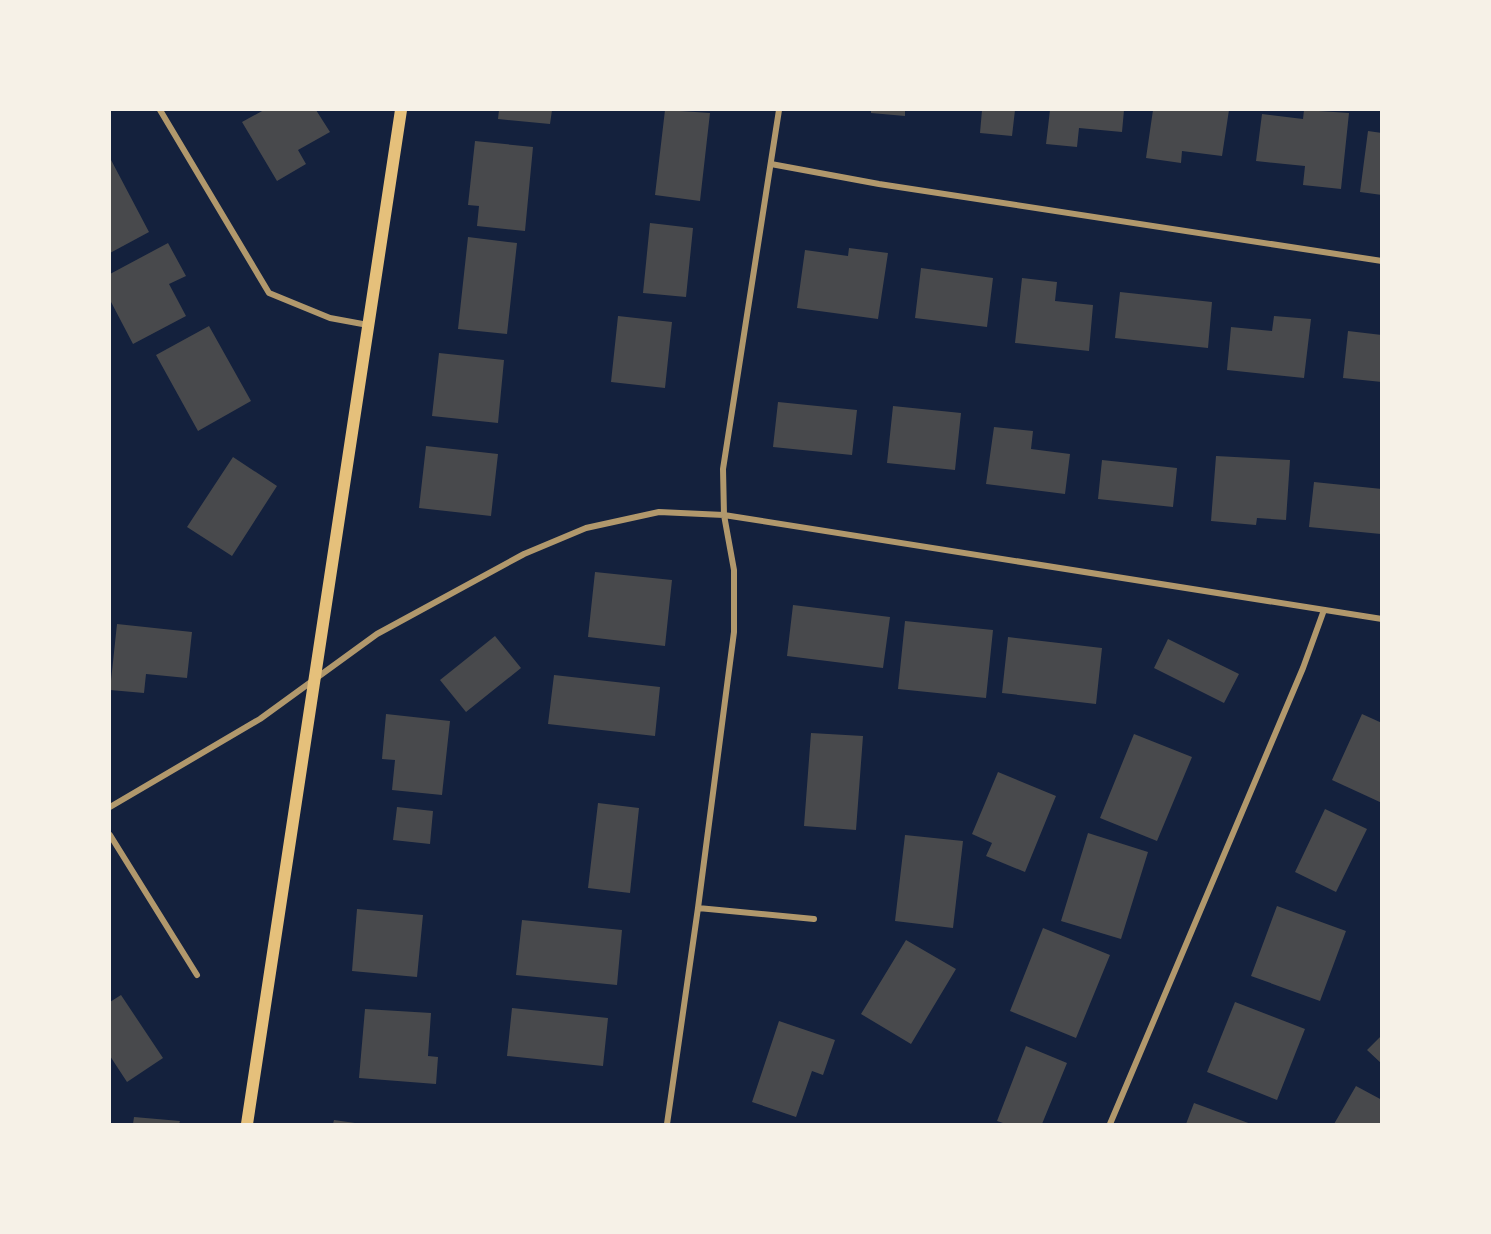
<svg xmlns="http://www.w3.org/2000/svg" width="1491" height="1234" viewBox="0 0 1491 1234" font-family="'Playfair Display',serif">
<style>
.building{fill:#48494c}
.lines{fill:none;stroke-linecap:round;stroke-linejoin:round}
.minor{stroke:#b1986c;stroke-width:6}
.secondary{stroke:#e5c07b;stroke-width:12}
</style>
<rect width="100%" height="100%" fill="#14213d"/>
<path class="building" d="M264,110H316L330,132L298,150L306,164L277,181L242,122Z
M499,110H552L550,124L498,119Z
M665,110L710,113L700,201L655,195Z
M871,110H905V116L871,113Z
M982,110H1015L1012,136L980,133Z
M1050,110H1124L1122,132L1079,128L1077,147L1046,144Z
M1153,110H1229L1222,156L1182,151L1181,163L1146,158Z
M1304,110L1349,113L1341,189L1303,185L1305,166L1256,161L1262,114L1303,119Z
M1368,131L1382,133V195L1360,192Z
M475,141L533,147L525,231L477,226L479,206L468,205Z
M110,158L149,232L110,253Z
M650,223L693,228L686,297L643,293Z
M468,237L517,243L507,334L458,329Z
M168,243L186,276L169,284L186,316L133,344L110,300V274Z
M849,248L888,253L878,319L797,308L805,250L848,256Z
M921,268L993,278L987,327L915,318Z
M1022,278L1057,282L1055,301L1093,305L1089,351L1015,343Z
M1120,292L1212,302L1208,348L1115,338Z
M618,316L672,322L665,388L611,382Z
M1274,316L1311,319L1304,378L1227,370L1231,327L1272,331Z
M209,326L251,401L198,431L156,355Z
M1348,331L1382,335V382L1343,378Z
M439,353L504,360L498,423L432,416Z
M778,402L857,410L852,455L773,447Z
M893,406L961,413L955,470L887,463Z
M994,427L1033,431L1031,449L1070,454L1065,494L986,484Z
M426,446L498,454L491,516L419,508Z
M1216,456L1290,460L1286,520L1257,518L1256,525L1211,521Z
M233,457L277,486L232,556L187,527Z
M1102,460L1177,468L1173,507L1098,499Z
M1314,482L1382,489L1381,534L1309,527Z
M595,572L672,580L665,646L588,637Z
M793,605L890,617L883,668L787,656Z
M905,621L993,630L986,698L898,689Z
M117,624L192,632L187,678L146,674L144,693L110,690Z
M495,636L521,668L466,712L440,680Z
M1008,637L1102,648L1096,704L1002,693Z
M1168,639L1239,674L1224,703L1154,668Z
M554,675L660,687L655,736L548,724Z
M386,714L450,721L442,795L392,790L395,760L382,759Z
M1362,714L1382,723V803L1332,780Z
M811,733L863,736L856,830L804,826Z
M1134,734L1192,757L1157,841L1100,818Z
M998,772L1056,796L1025,872L986,856L992,843L972,834Z
M598,803L639,808L630,893L588,888Z
M397,807L433,811L430,844L393,840Z
M1325,809L1367,829L1336,892L1295,872Z
M1088,833L1148,852L1121,939L1061,921Z
M905,835L963,841L953,928L895,921Z
M1277,906L1346,931L1320,1001L1251,976Z
M357,909L423,915L417,977L352,971Z
M522,920L622,930L617,985L516,975Z
M1043,928L1110,955L1076,1038L1010,1011Z
M906,940L956,969L911,1044L861,1014Z
M121,995L163,1058L127,1082L110,1056V1002Z
M1235,1002L1305,1029L1277,1100L1207,1072Z
M512,1008L608,1018L603,1066L507,1056Z
M365,1009L431,1013L428,1056L438,1057L436,1084L359,1078Z
M779,1021L835,1040L823,1075L812,1071L796,1117L752,1102Z
M1382,1035V1064L1367,1050Z
M1026,1046L1067,1063L1042,1124H1006L997,1121Z
M1356,1086L1382,1100V1124H1334Z
M1194,1103L1251,1124H1186Z
M134,1117L180,1121L179,1124H133Z
M334,1120L355,1123V1124H333Z"/>
<g class="lines">
<path class="minor" d="M160,110L269,293L330,318L368,325
M771,164L879,184L1382,261
M110,807L260,719L377,634L524,554L586,528L659,512L724,515L1382,619
M110,835L197,975
M698,908L814,919
M667,1124L698,908L734,632V570L724,515L723,469L779,110
M1110,1124L1303,668L1324,610"/>
<path class="secondary" d="M247,1124L401,110"/>
</g>
<rect width="1491" height="1234" fill="none" stroke="#f6f1e7" stroke-width="222"/>
</svg>
